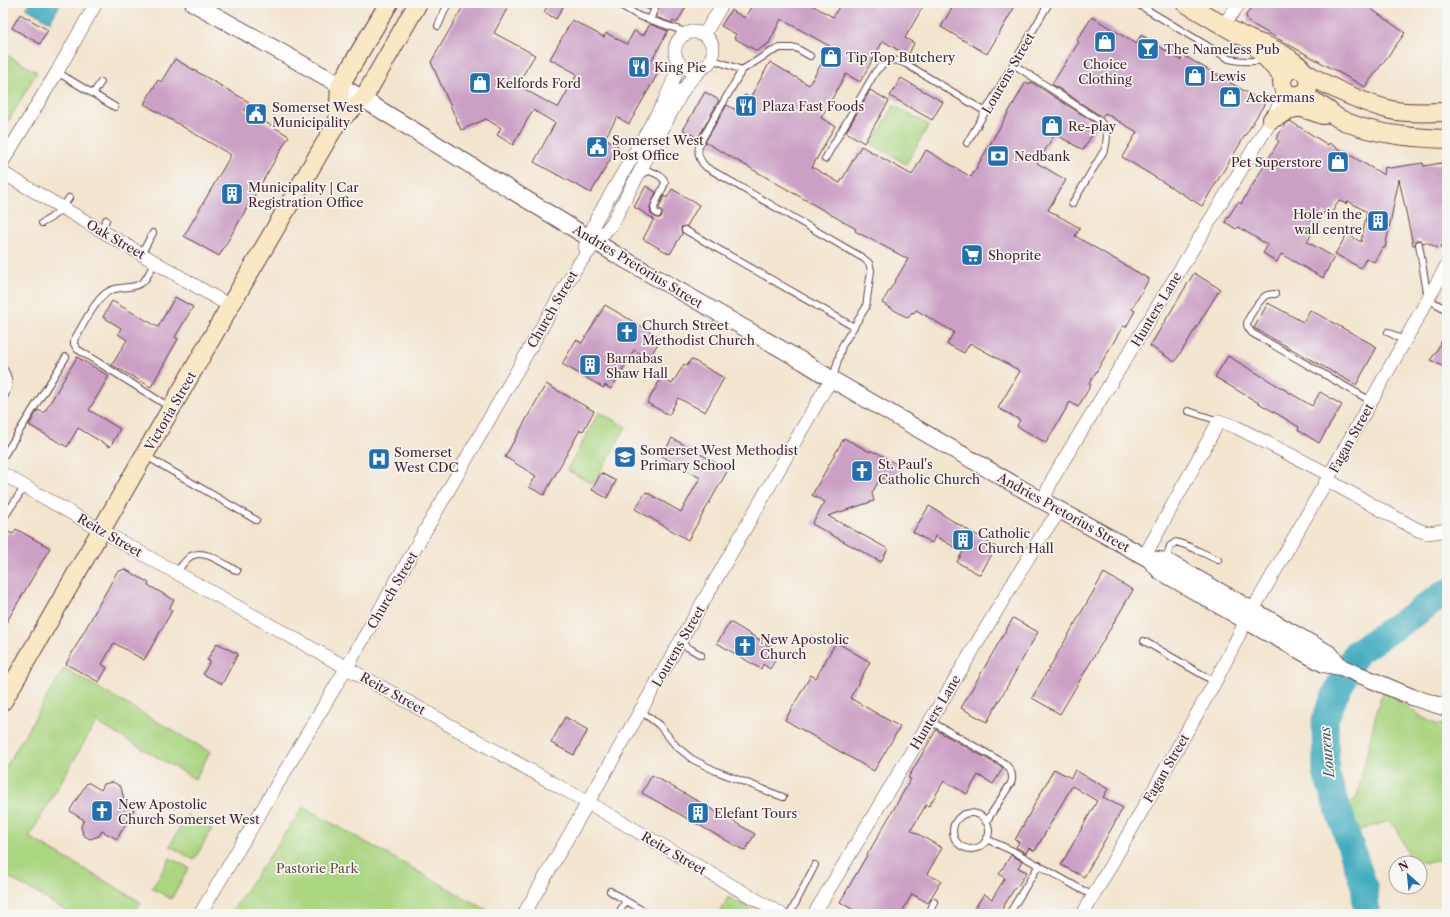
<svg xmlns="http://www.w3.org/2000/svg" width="1450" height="917" viewBox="0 0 1450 917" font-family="'Libre Caslon Text',serif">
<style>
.green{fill:#aad581;stroke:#7a7a56}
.water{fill:#40acbe;stroke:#456674}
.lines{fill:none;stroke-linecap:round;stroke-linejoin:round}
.river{stroke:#40acbe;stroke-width:27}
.building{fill:#cba0c5}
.service-casing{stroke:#633d43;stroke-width:8}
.minor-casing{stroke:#633d43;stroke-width:14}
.tertiary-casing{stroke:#633d43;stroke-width:18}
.secondary-casing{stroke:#633d43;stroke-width:20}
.service{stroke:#fff;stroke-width:6}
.minor{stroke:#fff;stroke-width:13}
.tertiary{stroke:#fff;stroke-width:16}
.secondary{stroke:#fae7c3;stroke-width:18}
.labels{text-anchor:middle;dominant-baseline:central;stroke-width:3.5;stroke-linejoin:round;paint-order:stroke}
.poi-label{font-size:13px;fill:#4a1f2b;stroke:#f6f6f2;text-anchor:start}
.street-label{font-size:13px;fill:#4a1f2b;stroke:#f6f6f2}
.park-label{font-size:13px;fill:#624c40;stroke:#f6f6f2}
.water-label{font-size:14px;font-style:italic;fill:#465766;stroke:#f6f6f2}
</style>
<rect width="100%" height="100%" fill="#f6f6f2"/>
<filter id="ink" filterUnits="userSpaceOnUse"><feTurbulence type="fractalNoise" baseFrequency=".025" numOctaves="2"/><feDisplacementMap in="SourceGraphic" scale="8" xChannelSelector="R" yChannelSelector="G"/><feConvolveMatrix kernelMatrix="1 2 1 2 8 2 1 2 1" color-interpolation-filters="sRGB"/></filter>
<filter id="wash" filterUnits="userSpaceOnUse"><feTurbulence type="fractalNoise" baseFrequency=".012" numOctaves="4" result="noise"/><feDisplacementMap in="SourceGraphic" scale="16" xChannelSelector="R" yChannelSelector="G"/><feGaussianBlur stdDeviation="0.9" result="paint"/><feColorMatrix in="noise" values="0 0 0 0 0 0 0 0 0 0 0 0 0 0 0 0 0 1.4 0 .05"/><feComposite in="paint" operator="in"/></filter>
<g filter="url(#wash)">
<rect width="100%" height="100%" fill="#f3e4ce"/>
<path class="green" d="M3,53L37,72L3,130Z
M894,106L929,125L906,164L872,144Z
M599,412L626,427L593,484L567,470Z
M64,668L210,752L195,779L96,722L29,837L141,902L133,914H72L3,874V772Z
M1385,690L1418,715L1435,724L1447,725V859L1444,858L1431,862L1412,863L1398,831L1389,821L1360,830L1348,808L1357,797L1379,701Z
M303,807L494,914H230Z
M187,815L212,829L194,860L170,846Z
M170,858L189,868L171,899L152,888Z
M728,897L759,914H719Z"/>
<path class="water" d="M29,3H61L50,22L26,8Z"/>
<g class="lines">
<path class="river" d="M1367,914L1364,886L1326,773L1325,719L1336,693L1356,653L1447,592"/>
</g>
<g id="blocks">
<path class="building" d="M465,3H510L494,33L535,55L517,85L558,108L577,74L550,59L572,20L604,37L606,33L627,44L634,31L643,36L650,24L668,31L652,60L662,66L629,124L617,117L605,138L618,146L591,193L534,162L555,123L533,110L513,145L497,135L501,128L486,119L461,130L431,62Z
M549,3H565L556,19L544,12Z
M636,3H652L649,10Z
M661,3H688L677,23L673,21L672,23L656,17Z
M753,3H808L833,17L841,3H925L905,38L914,43L908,56L883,41L860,82L846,74L821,118L835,126L812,167L840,183L861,146L912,175L926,150L971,177L1026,82L1030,84L1031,82L1098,125L1083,150L1055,134L1037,163L1066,180L1048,210L1080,228L1075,236L1149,279L1132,309L1135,311L1126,327L1123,326L1089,384L1091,385L1078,407L1070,402L1046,443L1017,426L1020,420L998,408L1020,371L970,343L964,353L947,344L954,332L916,310L914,313L912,312L908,318L882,303L908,259L855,231L856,229L705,142L727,105L736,110L745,95L750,98L770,62L809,85L831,47L781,19L769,43L757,51L734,38L736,34L721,26L731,10L745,18Z
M955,3H1017L987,54L941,27Z
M1255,3H1363L1405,33L1365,87L1248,22L1246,15Z
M20,14L48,30L40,44L12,28Z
M1092,17L1136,44L1141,35L1181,60L1183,55L1265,103L1202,206L1122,157L1137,132L1105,113L1102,117L1052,84L1079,42L1077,40Z
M175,59L249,102L244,110L289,136L219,256L184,236L231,155L144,104L158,80L161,82Z
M901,78L943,102L932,120L890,96Z
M870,90L889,101L864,143L846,132Z
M705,92L719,100L698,138L683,130Z
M1290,121L1328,145L1329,143L1384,175L1385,167L1390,168L1423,163L1424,166L1447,162V236L1440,249L1426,242L1423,243L1420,240H1416L1415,245H1413L1399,179L1385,248H1382L1374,262L1366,258L1361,268L1335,254L1347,234L1361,242L1367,212L1348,201L1347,204L1339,201L1330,215L1324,212L1307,242L1334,257L1323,278L1281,254L1277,262L1263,253L1268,245L1238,227L1236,229L1225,222L1238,202L1241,204L1279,141L1276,139L1285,124Z
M646,186L656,192L650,207L651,214L656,218H660L662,216V212L659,208L664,196L667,198L672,189L699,205L687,226L681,227V230L682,234L670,254L643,239L654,219L634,207Z
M1194,273L1220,289L1175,362L1150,346Z
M175,297L193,307L175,337L178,339L151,387L112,365L127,340L118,334L121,328L103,317L112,301L158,327Z
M1268,303L1303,322L1310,310L1377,347L1356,385L1254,328Z
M605,305L661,338L649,359L634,350L611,389L605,385L604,388L562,364L576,340L582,343Z
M1447,332V369L1431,360Z
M1228,356L1312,406L1320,392L1342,405L1319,443L1298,430L1299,427L1215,377Z
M77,357L109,376L89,410L120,429L110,447L78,428L67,447L29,425L38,410L44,413Z
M691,359L724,378L705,412L678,398L669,415L647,403L661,378L672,384L684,364L687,366Z
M546,384L594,411L583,431L580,430L544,495L529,487L536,476L505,457Z
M672,438L728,470L688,540L635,509L646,492L681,512L700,478L662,456Z
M844,438L870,452L871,450L875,453L876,452L901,467L892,483L881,477L872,493L874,501L828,516L888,549L881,562L812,524L825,502L812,495Z
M601,473L616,481L607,498L592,490Z
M929,506L943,514V515L996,547L980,575L957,562L963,552L935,536L932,543L913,532Z
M16,529L50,548L3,628V540L8,532L13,534Z
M125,569L149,583L148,585L174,600L169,609L172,611L144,660L114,643L102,664L107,668L99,682L66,664L117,572Z
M1104,573L1133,590L1060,714L1032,698Z
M1013,618L1038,632L987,722L961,708Z
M730,622L773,648L770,653L777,657L770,669L763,664L761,669L717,643Z
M836,642L870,662L850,698L900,727L874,771L785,720L811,675L816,678Z
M217,643L238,654L222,684L203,674L210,661L207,660Z
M565,717L588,730L574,755L551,743Z
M936,730L1003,768L993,784L978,775L967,794L944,781L929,806L926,805L911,830L942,848L927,874L941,881L928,903L912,894L901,914H860L840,902L911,779L908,778Z
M1054,769L1071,778L1075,770L1108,789L1103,797L1123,808L1084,877L1061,865L1097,801L1072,786L1035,851L1029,848L1026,853L1016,847L1019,842L1015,840Z
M652,775L755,834L745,851L642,793Z
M113,782L121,787L125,804L134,809L117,839L102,831L99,836L90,839L83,835L81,826L84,820L71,812L70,810L87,783H89L101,790L104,784Z
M1011,855L1022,861L1018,868L1027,872L1017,887L1016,886L999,914H986L975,908L984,894L992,899L1005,878L999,874Z"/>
</g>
</g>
<g filter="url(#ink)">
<use href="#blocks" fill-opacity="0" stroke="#633d43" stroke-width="1"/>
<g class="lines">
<g class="service-casing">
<path id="service" d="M617,3L639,16L689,33
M1136,3L1229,59C1242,62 1251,62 1264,60
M650,20L657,3
M438,26L448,3
M810,56L796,48H780L769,53L742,70L701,141C696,151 698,159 706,167L863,258L869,263L871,270L866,307L842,346L833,378
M711,59L742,70
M1013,64L1100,121C1108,130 1108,137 1105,149L1072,204
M57,72L115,107
M93,94L101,82
M967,143L1049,3
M825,159L876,71C887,60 891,57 906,64L986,112
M640,175L649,171C655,173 664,176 665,183L654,207L655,212L658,214
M42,223C54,217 62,210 69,198
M101,230L106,220
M685,230L854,327
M1419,244L1428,299L1447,310
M141,254L153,233
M155,262C152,268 148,276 144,281C134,291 117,284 106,293C94,302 82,327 74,340V344L77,349L171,408
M1275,294C1271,294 1268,294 1265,296C1260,300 1247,318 1247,324C1247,328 1250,330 1252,333L1371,401
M1388,332L1405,341
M3,368C11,379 9,388 3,399
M1188,411L1219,421
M146,456L256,520
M3,457L66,357
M3,519L25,486
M1166,561L1170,546L1176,542L1188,546L1218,560
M176,572C181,567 185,560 191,556C205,548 225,565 237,571
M1144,641L1215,682
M680,643L701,655
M641,711L659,725L676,746L692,759L716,771L783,797
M930,721L1004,763C1010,768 1014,775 1011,783L986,822
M953 831a18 18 0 1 1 36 0a18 18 0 1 1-36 0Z
M986,839L1013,851L1093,896
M610,891L626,901
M618,914L626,901L649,914
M790,914L815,865
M929,914L934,902
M1009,914L1039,865"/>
</g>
<g class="minor-casing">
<path id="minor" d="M1223,25L1240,3
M675 51a19 19 0 1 1 38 0a19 19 0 1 1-38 0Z
M704,35L723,3
M3,161L57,72L96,3
M3,173L230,306
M585,247L597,218L664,102L672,84L679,64
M3,474L125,544L578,797L781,914
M1327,480L1418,530L1428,533L1447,530
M1043,501L1052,480L1060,466L1272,119L1279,105L1284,89
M1144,557L1219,421L1236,427L1330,475
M1252,611L1327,480L1447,265
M200,914L347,667L577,266L613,222L682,92L689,82L700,70
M524,914L825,389L833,380
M814,914L1042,535L1060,511
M1083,914L1215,682L1246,621"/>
</g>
<g class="tertiary-casing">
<path id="tertiary" d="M193,3L340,85L615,254L804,362L833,380L1043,501L1149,559L1160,571L1246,621L1324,664L1341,667L1412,697L1447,708
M1149,559L1166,561L1330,654L1341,667"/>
</g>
<g class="secondary-casing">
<path id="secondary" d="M1185,3C1207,15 1228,30 1251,40C1255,42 1261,43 1265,45C1278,51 1322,74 1306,91C1302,95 1297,96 1292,95C1275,91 1281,63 1302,70
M1253,43L1283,77
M1306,73C1333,89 1360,102 1391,110C1409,114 1429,112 1447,112
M1302,94C1309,99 1316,102 1323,107C1329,110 1333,115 1338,118C1368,134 1413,138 1447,139
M1272,119L1294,108H1302L1323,115
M338,121L340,85L389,3
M3,701L230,306L338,121L363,99L418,3"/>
</g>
<use href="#service" class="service"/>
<use href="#minor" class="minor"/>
<use href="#tertiary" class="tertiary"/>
<use href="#secondary" class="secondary"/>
</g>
</g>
<defs>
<g id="shop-square" transform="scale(1.15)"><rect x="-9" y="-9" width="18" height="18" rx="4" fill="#1f6fb2" stroke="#f6f6f2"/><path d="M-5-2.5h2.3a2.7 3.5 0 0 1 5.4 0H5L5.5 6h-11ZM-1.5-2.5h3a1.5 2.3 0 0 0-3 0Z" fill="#fff"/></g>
<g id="bar-square" transform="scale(1.15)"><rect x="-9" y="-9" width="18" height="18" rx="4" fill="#1f6fb2" stroke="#f6f6f2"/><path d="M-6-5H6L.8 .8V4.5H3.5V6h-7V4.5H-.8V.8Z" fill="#fff"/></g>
<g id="restaurant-square" transform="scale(1.15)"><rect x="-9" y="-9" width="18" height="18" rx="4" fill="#1f6fb2" stroke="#f6f6f2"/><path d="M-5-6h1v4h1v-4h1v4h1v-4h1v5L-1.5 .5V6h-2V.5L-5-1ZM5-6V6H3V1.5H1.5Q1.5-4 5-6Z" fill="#fff"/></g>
<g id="civic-square" transform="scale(1.15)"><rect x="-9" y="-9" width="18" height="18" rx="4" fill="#1f6fb2" stroke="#f6f6f2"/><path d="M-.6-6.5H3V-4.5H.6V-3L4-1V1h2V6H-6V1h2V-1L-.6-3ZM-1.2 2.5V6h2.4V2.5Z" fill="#fff"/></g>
<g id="bank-square" transform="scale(1.15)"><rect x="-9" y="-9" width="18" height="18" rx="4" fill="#1f6fb2" stroke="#f6f6f2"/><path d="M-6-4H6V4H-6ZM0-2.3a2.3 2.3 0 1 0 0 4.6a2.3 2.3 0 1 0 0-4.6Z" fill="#fff"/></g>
<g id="building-square" transform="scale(1.15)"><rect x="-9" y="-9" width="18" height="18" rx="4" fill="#1f6fb2" stroke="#f6f6f2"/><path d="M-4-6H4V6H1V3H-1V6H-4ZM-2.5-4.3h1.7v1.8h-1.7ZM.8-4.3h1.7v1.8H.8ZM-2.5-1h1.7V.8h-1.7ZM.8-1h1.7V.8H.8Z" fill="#fff"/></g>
<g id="supermarket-square" transform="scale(1.15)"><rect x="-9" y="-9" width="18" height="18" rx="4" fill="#1f6fb2" stroke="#f6f6f2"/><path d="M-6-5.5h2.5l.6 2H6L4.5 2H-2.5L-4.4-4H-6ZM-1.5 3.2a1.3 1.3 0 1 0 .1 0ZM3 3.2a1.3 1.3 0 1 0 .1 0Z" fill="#fff"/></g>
<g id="church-square" transform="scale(1.15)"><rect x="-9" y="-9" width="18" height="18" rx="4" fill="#1f6fb2" stroke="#f6f6f2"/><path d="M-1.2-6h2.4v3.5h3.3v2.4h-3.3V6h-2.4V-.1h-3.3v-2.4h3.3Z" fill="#fff"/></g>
<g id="school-square" transform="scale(1.15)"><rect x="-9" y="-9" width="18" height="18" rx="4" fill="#1f6fb2" stroke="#f6f6f2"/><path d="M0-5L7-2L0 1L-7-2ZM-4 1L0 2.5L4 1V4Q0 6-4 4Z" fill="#fff"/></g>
<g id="hospital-square" transform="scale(1.15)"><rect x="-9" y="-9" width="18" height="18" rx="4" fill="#1f6fb2" stroke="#f6f6f2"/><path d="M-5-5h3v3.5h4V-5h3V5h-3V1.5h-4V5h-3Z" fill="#fff"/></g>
</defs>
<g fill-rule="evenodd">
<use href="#shop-square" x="1105" y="42"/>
<use href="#bar-square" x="1148" y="49"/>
<use href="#shop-square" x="831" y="57"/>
<use href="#restaurant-square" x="639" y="67"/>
<use href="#shop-square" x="1195" y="76"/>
<use href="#shop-square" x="480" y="83"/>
<use href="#shop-square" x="1230" y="97"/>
<use href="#restaurant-square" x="746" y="106"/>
<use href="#civic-square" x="256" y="114"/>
<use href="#shop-square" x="1052" y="126"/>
<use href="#civic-square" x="597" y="147"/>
<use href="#bank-square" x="998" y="156"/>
<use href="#shop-square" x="1338" y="162"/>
<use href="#building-square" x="232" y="194"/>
<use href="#building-square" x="1378" y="221"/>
<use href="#supermarket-square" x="972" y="255"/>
<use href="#church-square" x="627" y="332"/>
<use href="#building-square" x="590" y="365"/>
<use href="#school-square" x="625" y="457"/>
<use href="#hospital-square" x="379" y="459"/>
<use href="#church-square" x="862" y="471"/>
<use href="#building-square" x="963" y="540"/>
<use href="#church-square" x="745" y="646"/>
<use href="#church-square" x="102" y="811"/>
<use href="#building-square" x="698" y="813"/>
</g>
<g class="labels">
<g class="poi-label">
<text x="1164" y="49">The Nameless Pub</text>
<text x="846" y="57">Tip Top Butchery</text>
<text x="1105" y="64" text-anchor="middle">Choice<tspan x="1105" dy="15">Clothing</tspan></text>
<text x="654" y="67">King Pie</text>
<text x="1210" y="76">Lewis</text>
<text x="496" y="83">Kelfords Ford</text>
<text x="1246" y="97">Ackermans</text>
<text x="762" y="106">Plaza Fast Foods</text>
<text x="272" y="107">Somerset West<tspan x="272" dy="15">Municipality</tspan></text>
<text x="1068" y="126">Re-play</text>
<text x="612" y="140">Somerset West<tspan x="612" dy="15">Post Office</tspan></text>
<text x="1014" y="156">Nedbank</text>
<text x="1322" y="162" text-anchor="end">Pet Superstore</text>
<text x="248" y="187">Municipality | Car<tspan x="248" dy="15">Registration Office</tspan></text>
<text x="1362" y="214" text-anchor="end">Hole in the<tspan x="1362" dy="15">wall centre</tspan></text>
<text x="988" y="255">Shoprite</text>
<text x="642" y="325">Church Street<tspan x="642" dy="15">Methodist Church</tspan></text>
<text x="606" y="358">Barnabas<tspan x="606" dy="15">Shaw Hall</tspan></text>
<text x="640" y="450">Somerset West Methodist<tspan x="640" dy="15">Primary School</tspan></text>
<text x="394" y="452">Somerset<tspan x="394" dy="15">West CDC</tspan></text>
<text x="878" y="464">St. Paul's<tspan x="878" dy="15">Catholic Church</tspan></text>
<text x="978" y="533">Catholic<tspan x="978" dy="15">Church Hall</tspan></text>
<text x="760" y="639">New Apostolic<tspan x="760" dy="15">Church</tspan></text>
<text x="118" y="804">New Apostolic<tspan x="118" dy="15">Church Somerset West</tspan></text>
<text x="714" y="813">Elefant Tours</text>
</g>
<g class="street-label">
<text transform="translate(1008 73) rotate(-60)">Lourens Street</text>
<text transform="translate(116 239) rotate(30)">Oak Street</text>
<text transform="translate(638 266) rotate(31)">Andries Pretorius Street</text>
<text transform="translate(552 309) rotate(-60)">Church Street</text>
<text transform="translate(1156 309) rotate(-59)">Hunters Lane</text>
<text transform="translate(170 411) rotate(-60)">Victoria Street</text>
<text transform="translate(1351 438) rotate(-61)">Fagan Street</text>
<text transform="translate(1064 512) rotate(29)">Andries Pretorius Street</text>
<text transform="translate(110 535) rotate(30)">Reitz Street</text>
<text transform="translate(392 590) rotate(-60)">Church Street</text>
<text transform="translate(678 646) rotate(-60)">Lourens Street</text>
<text transform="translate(393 693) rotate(29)">Reitz Street</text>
<text transform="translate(935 712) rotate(-59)">Hunters Lane</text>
<text transform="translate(1166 768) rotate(-60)">Fagan Street</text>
<text transform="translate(674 853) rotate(30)">Reitz Street</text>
</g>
<g class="park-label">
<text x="317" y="868">Pastorie Park</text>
</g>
<g class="water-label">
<text transform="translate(1327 752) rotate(-95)">Lourens</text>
</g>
</g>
<rect width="1450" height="917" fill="none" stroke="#f6f6f2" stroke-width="16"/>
<g transform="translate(1408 875) rotate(333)"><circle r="19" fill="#f6f6f2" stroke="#b1a0a2"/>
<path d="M0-3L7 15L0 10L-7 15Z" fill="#1f6fb2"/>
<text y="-6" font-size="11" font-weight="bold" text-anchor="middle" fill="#4a1f2b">N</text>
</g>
</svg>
